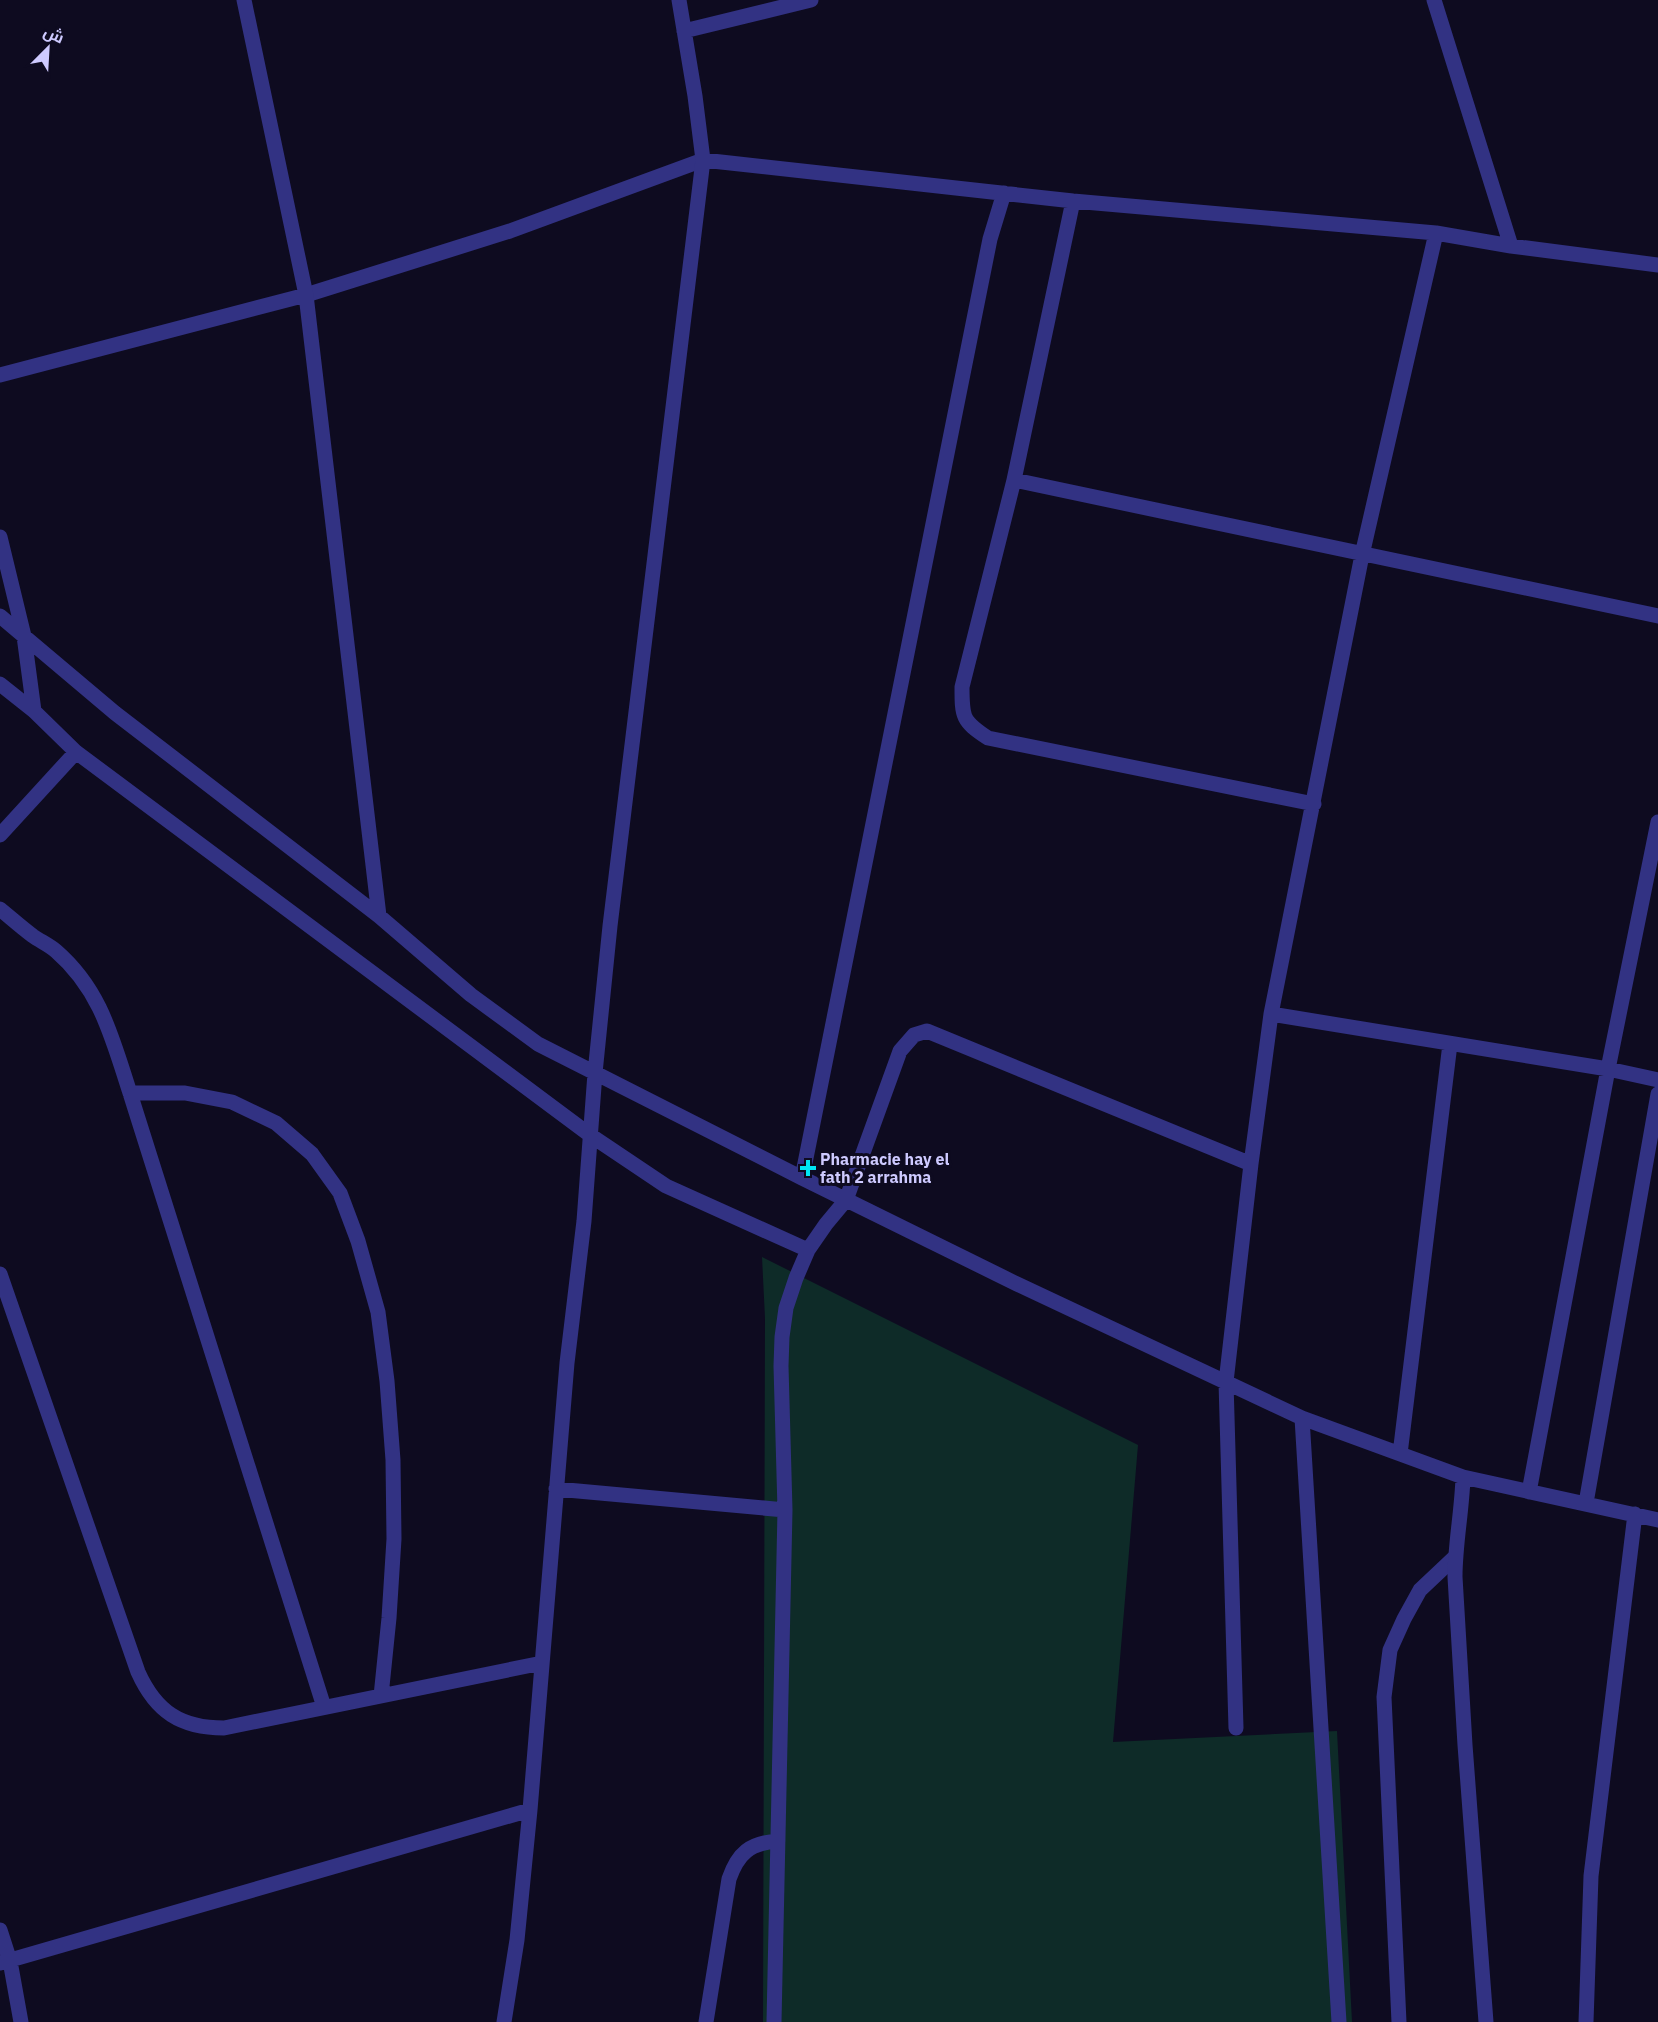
<svg xmlns="http://www.w3.org/2000/svg" width="1658" height="2022" viewBox="0 0 1658 2022" font-family="'IBM Plex Sans',Cairo,sans-serif">
<style>
.green{fill:#0e2b28}
.lines{fill:none;stroke-linecap:round;stroke-linejoin:round}
.service{stroke:#323283;stroke-width:15}
.minor{stroke:#323283;stroke-width:15}
.poi-dot{fill:#00e6f5;stroke:#0e0b20;stroke-width:2}
.labels{text-anchor:middle;dominant-baseline:central;stroke-width:6;stroke-linejoin:round;paint-order:stroke}
.poi-label{font-size:16px;font-weight:bold;fill:#cecaff;stroke:#0e0b20;text-anchor:start}
</style>
<rect width="100%" height="100%" fill="#0e0b20"/>
<path class="green" d="M762,1257L1138,1445L1113,1742L1337,1731L1352,2022H763L765,1318Z"/>
<g class="lines">
<path class="service" d="M306,295L510,231L703,160
M1399,2022L1384,1697L1390,1650L1404,1619L1420,1590L1455,1557"/>
<path class="minor" d="M244,0L306,295L379,916
M1434,0L1511,246
M684,31L811,0
M703,160L1073,201L1436,233L1511,246L1658,265
M1073,201L1014,480L962,687C962,717 962,721 988,738L1314,804
M0,375L306,295
M1014,480L1658,616
M0,537L24,636L34,711
M0,616L115,713L379,916L471,995L538,1044L802,1178L1017,1284L1302,1418L1463,1477L1658,1520
M0,684L34,711L76,752L590,1135L666,1186L808,1250
M0,835L76,752
M0,909C11,918 21,927 33,936C40,941 49,945 56,951C101,990 112,1038 130,1093L324,1707
M1271,1014L1608,1069L1658,1080
M130,1093H185L232,1102L276,1123L312,1154L340,1193L358,1241L378,1312L387,1381L393,1460L394,1539L389,1618L381,1696
M802,1178L990,239L1004,193
M0,1274L138,1672C156,1712 181,1728 224,1728L542,1663
M1302,1418L1339,2022
M1400,1454L1450,1044
M1463,1477C1462,1511 1455,1544 1455,1577L1465,1745L1486,2022
M556,1489L785,1510
M1529,1492L1608,1069L1658,822
M1586,1503L1658,1094
M1236,1728L1226,1382L1251,1164L1271,1014L1362,555L1436,233
M0,1930L10,1961L21,2022
M0,1963L530,1810
M504,2022L517,1940L530,1810L567,1363L584,1221L595,1073L610,926L703,160L695,96L679,0
M706,2022L729,1879C738,1853 750,1843 778,1841
M774,2022L785,1510L781,1366L782,1337L786,1308L796,1278L808,1250L826,1224L846,1200L900,1051L914,1035L927,1031L1251,1164
M1586,2022L1591,1876L1635,1514"/>
</g>
<path class="poi-dot" d="M805 1159h6v6h6v6h-6v6h-6v-6h-6v-6h6z"/>
<g class="labels">
<g class="poi-label">
<text x="820" y="1159">Pharmacie hay el<tspan x="820" dy="18">fath 2 arrahma</tspan></text>
</g>
</g>
<g transform="translate(48 48) rotate(24)" stroke="#0e0b20" stroke-width="4.5" paint-order="stroke">
<path d="M0-4.5L10 22L0 15L-10 22Z" fill="#cecaff"/>
<text y="-9" font-size="16" font-weight="bold" text-anchor="middle" fill="#cecaff">ش</text>
</g>
</svg>
